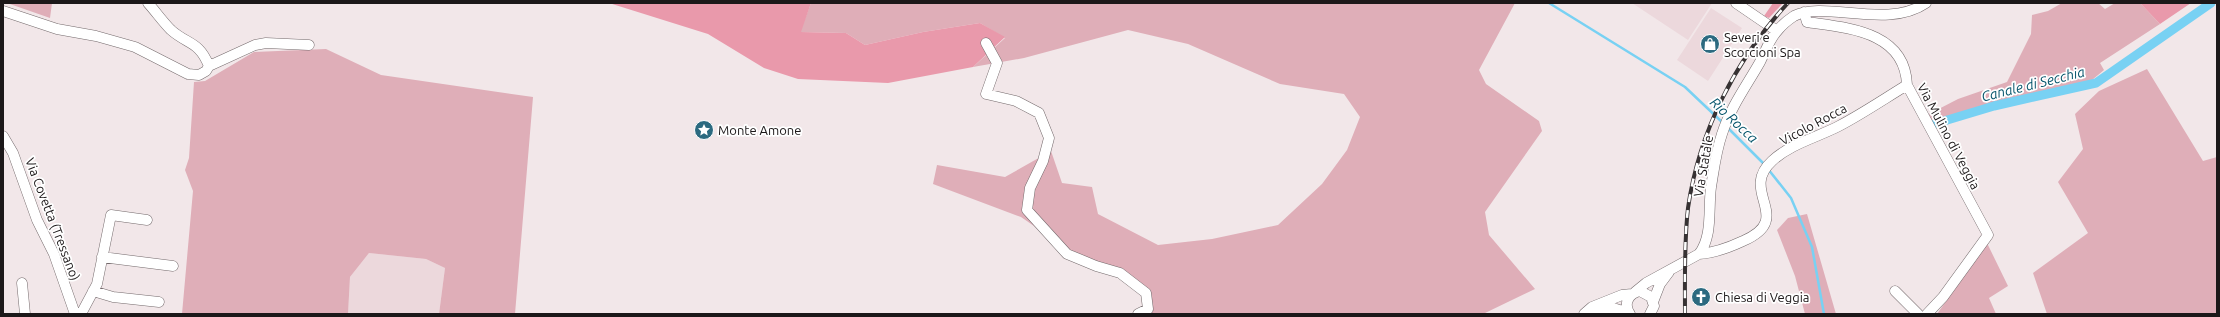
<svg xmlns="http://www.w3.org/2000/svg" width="2220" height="317" viewBox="0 0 2220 317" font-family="Ubuntu,sans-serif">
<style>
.built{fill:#ecd8dc}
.green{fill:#dfaeb8}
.forest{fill:#e999ab}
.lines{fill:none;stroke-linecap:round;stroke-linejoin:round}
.stream{stroke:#78d1f3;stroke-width:2.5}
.canal{stroke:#78d1f3;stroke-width:9}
.minor-casing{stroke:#746a6c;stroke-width:11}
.minor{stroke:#fff;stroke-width:10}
.rail-casing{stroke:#373233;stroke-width:4}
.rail{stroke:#fff;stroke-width:2.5;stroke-dasharray:8;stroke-linecap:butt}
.labels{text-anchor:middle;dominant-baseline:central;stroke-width:3.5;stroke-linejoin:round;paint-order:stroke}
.poi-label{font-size:13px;fill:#1c1819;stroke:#fff;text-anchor:start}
.street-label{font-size:13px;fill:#1c1819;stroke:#fff}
.water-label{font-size:14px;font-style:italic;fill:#07556c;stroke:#fff}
</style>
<rect width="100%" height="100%" fill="#f2e7e9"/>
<path class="built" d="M1632,3H1712L1688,40Z
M1711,8L1742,28L1708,81L1677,60Z
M369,253L426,259L445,268L439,314H348L350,277Z"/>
<path class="green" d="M7,3H52L50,18Z
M811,3H1515L1479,70L1486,84L1539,121L1542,131L1485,212L1489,235L1535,289L1483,314H1148L1146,293L1120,273L1067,254L1050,237L1021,217L933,184L937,165L1005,177L1051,151L1062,183L1092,187L1098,214L1158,245L1212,239L1278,225L1322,184L1347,150L1360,117L1344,94L1280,84L1188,44L1128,30L1024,58L973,67L1005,38L980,23L923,32L865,45L846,33L800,32Z
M2062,3H2098L2105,9L2115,3H2140L2160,24L2100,63L2104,70L2092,80L1931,121L1929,114L1958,99L2007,82L2031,34L2032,15L2048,11Z
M326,49L381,75L533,97L515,314H439L445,268L426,259L369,253L350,277L348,314H182L193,191L185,170L189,158L194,82L205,81L254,52Z
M2147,69L2203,161L2217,157V314H2047L2033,273L2088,233L2058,182L2083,149L2075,114L2099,91Z
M1807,214L1836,314H1805L1795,276L1777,230L1788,218Z
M1987,243L2008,286L1989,298L1996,314H1937Z"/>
<path class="forest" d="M609,3H811L801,32L846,33L865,45L923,32L980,23L1005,37L973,67L888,83L798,79L764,68L708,34Z
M1773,3H1783L1769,18L1764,16Z
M2140,3H2191L2160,24Z"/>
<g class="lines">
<path class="stream" d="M1549,3L1685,87L1723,123
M1728,128L1765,165
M1768,169L1791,198L1812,247L1824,314"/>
<path class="canal" d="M1934,124L1994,106L2096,83L2211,3"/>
<g class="minor-casing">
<path id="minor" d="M1736,3L1777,31
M3,11L57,29L96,36L135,47L188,74L199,75L206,71L209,66C199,41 188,45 171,30C163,22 156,12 148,3
M1804,12L1807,22C1847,28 1905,31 1907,85L1988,235L1943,297L1927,314
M986,43L997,63L986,94L1016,101L1039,113L1049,138L1043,161L1030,188L1027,210L1067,254L1096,266L1120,273L1146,293L1148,309L1138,314
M209,66L255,45L266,43L309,45
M3,136L13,153L37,220L54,254L75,314
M1699,254C1715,253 1728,248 1743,241C1796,218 1738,192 1772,161C1790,144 1818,137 1839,126C1862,114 1884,99 1907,85
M102,257L173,266
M22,283L25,314
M93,291L113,297L159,302
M1895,291L1918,314
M1635,292L1646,283L1699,254C1713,236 1708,209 1711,187C1714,169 1716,151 1722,134C1730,108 1747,85 1760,62C1765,52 1770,38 1778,30C1782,25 1788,20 1794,16C1825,0 1887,30 1926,3
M1653,302L1660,284L1669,272
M1595,312L1613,308L1629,313
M81,314L97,284L111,215L147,220
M1584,314L1592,307L1622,295L1632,294
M1630,314C1623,304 1628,294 1640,291L1651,297L1654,306L1650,314"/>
</g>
<use href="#minor" class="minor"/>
<g class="rail-casing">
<path id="rail" d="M1685,314C1685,279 1684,242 1688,208C1699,131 1736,59 1788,3"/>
</g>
<use href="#rail" class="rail"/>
</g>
<defs>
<g id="shop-disc" transform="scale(1)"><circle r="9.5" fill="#2c6a80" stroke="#fff"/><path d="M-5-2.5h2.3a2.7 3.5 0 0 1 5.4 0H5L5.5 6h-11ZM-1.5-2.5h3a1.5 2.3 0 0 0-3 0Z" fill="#fff"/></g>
<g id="sight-disc" transform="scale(1)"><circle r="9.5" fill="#2c6a80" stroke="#fff"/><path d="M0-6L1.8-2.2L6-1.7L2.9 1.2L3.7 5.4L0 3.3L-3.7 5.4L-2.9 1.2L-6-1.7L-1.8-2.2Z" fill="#fff"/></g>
<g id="church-disc" transform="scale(1)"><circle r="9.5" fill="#2c6a80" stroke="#fff"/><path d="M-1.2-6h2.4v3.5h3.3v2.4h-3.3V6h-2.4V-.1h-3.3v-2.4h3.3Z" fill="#fff"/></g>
</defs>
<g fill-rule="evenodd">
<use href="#shop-disc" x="1710" y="44"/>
<use href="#sight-disc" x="704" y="130"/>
<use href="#church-disc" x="1701" y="297"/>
</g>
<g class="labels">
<g class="poi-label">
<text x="1724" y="37">Severi e<tspan x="1724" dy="15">Scorcioni Spa</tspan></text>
<text x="718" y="130">Monte Amone</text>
<text x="1715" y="297">Chiesa di Veggia</text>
</g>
<g class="street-label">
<text transform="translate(1813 124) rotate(-28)">Vicolo Rocca</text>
<text transform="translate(1949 136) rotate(62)">Via Mulino di Veggia</text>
<text transform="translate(1703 166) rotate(-80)">Via Statale</text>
<text transform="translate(53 219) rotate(69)">Via Covetta (Tressano)</text>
</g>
<g class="water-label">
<text transform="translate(2033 84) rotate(-14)">Canale di Secchia</text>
<text transform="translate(1734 120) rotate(43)">Rio Rocca</text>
</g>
</g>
<rect width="2220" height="317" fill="none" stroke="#1c1819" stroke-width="8"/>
</svg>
